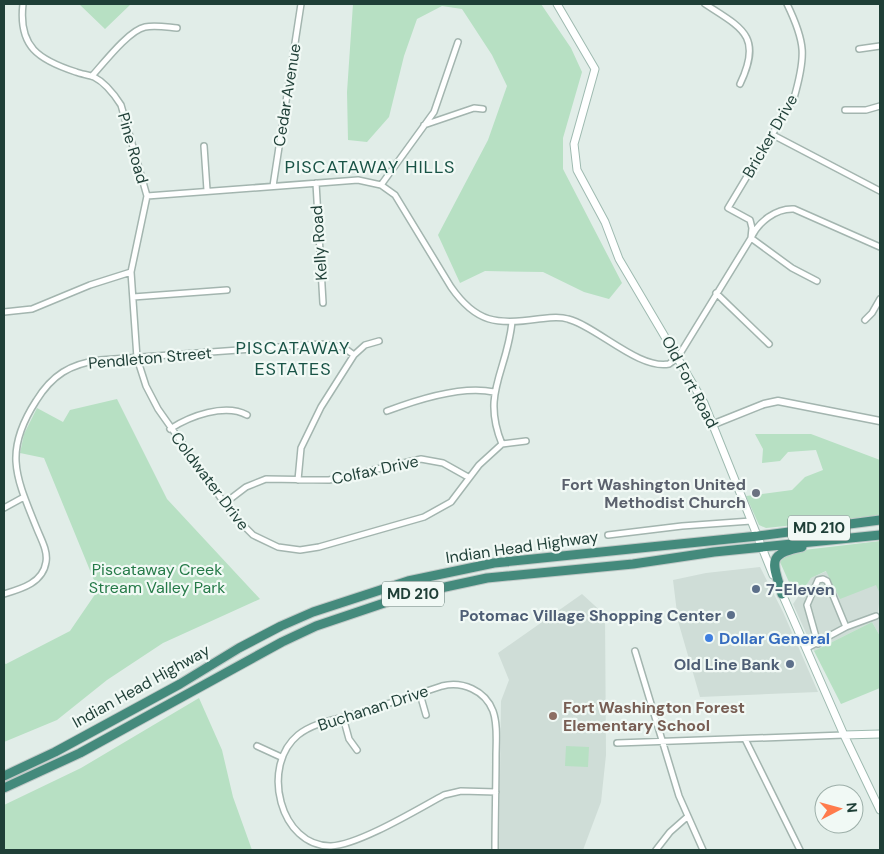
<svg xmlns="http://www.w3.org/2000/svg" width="884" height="854" viewBox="0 0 884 854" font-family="'DM Sans',sans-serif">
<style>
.built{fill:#cfddd7}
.green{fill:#b7e0c3}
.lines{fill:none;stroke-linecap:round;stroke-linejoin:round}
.minor-casing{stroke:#a3b5af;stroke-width:8}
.tertiary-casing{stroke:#a3b5af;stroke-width:9}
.secondary-casing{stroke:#9ebab0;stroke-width:9}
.trunk-casing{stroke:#c0c9c7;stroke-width:11}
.minor{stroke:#fff;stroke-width:5}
.tertiary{stroke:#fff;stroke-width:6}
.secondary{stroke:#fff;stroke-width:7}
.trunk{stroke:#448a7c;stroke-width:9}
.worship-dot{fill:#6b7280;stroke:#f1f9f5;stroke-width:2}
.service-dot{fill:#5c6f8a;stroke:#f1f9f5;stroke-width:2}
.shop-dot{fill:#3f7fe0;stroke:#f1f9f5;stroke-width:2}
.education-dot{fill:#8d6e63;stroke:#f1f9f5;stroke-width:2}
.labels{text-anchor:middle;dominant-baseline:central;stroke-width:4.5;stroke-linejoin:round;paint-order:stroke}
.shield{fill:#f1f9f5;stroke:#5e7770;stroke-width:1}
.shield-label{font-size:15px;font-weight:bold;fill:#1f3f37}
.street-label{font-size:16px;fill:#1f3f37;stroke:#f1f9f5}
.worship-label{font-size:16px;font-weight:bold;fill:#5b616d;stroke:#f1f9f5;text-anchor:end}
.park-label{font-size:16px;fill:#257a48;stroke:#f1f9f5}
.service-label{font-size:16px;font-weight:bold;fill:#4e5e75;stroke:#f1f9f5;text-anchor:end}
.shop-label{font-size:16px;font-weight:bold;fill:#366cbe;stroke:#f1f9f5;text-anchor:start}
.education-label{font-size:16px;font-weight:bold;fill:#785e54;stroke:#f1f9f5;text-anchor:start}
.neighbourhood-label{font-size:18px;letter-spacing:1px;fill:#195346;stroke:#f1f9f5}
</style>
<rect width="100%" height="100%" fill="#e1ede8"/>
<path class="built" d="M760,567L783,612L818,692L700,697L678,621L673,580L706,573Z
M827,571L877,585L880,594L878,613L880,618V636L872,622L814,651L793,604L811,578Z
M582,594L605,615L606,755L601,802L583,850H499L501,701L509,680L498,653Z"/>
<path class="green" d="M79,4H131L105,29Z
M353,4H541L571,48L582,72L563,138V169L622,283L609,299L584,292L543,272L485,271L460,283L438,235L488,140L507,86L492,55L462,9L442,6L417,19L404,56L389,117L367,142L348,140L347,92Z
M117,399L167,499L260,599L163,643L107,680L57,720L4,742V663L6,664L70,631L98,590L44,458L20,453L24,434L37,408L63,422L70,410Z
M755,434H811L880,460V516L766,528L759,525L746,496L792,490L805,477L823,470L816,450L788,452L780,461L762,463L763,449Z
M880,541V594L876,585L840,599L826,571L811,578L801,593L793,591L780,562L786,555L804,550Z
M872,622L880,636V688L841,704L814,651Z
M199,698L222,750L233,797L252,850H4V805L81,768Z
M566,746L589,747L588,767L565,766Z"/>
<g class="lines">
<g class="minor-casing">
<path id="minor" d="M23,4C18,47 39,60 76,72C81,74 89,75 94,77C106,83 114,94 121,105L147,196
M705,4C742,28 763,36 740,84
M859,49L880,46
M92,76C103,64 129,30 145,27C155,25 166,27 177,28
M845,110H866L880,106
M424,125L474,108L483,109
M773,135L880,191
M204,146L207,190
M316,183L323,303
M381,185L434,112L458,42
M273,186L301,4
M817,281L792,268L751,238C758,222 776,208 794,209L880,247
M716,293L769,344
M133,297L227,290
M4,312L32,309L90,285L131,272
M865,320L872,313L880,299
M387,411C416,400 463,385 494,392
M170,429C190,416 225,403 247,415
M526,441L502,444L479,465L451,502L424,517L319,547L300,550L278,547L253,535L232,514L158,409L146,386L137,358L131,272L147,196L358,180L381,185L395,195L451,287C476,323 497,325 538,319C548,318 558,316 568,319C596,326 639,370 669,364L678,357L751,238L752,228L750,220L728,208L794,98C806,56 806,43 787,4
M502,444C481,393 507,372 512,322
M298,480L301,448L321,407L354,355L365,345L379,341
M225,503L246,487L266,479L329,480L421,459L443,463L468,477
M4,508L24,497
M608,535L682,526L751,521
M4,594C21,589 43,583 46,562C48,551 41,539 37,529C16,477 3,452 36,401C52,375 70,364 100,360L321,344L343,347L354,355
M818,644L807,605L818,580L823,579L827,581L846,627
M807,648L846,627L876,616
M635,651L679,796L703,850
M420,694L426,715
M343,717L349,739L357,750
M745,739L800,850
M617,743L844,735
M257,746L281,757
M495,850C495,819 496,788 496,757C496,742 498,725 493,711C485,690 462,681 442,686C412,696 381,706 351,715C333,720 313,723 298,735C260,766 280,847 331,846C359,845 418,809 444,795L461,791L496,792
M656,850L670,832L687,817"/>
</g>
<g class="tertiary-casing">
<path id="tertiary" d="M714,424L764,404L778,401L880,421"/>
</g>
<g class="secondary-casing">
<path id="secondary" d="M557,4L595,69L574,144L577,170L605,222L619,259L704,403L773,575
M780,589L844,735L880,810
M844,735L880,734"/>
</g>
<g class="trunk-casing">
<path id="trunk" d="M782,594C774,565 764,554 802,547
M4,776L55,752L180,684L239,648L281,626L313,612L408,581L494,563L758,536L880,520
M4,788L80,753L282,642L316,626L408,595L487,578L633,564L714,552L880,535"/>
</g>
<use href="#minor" class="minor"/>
<use href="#tertiary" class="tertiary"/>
<use href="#secondary" class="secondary"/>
<use href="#trunk" class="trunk"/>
</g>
<circle class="worship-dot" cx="756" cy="493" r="5"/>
<g class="service-dot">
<circle cx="756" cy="589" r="5"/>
<circle cx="731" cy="615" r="5"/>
<circle cx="790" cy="664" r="5"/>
</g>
<circle class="shop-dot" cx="709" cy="638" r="5"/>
<circle class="education-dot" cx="553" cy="716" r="5"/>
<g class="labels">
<g class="shield">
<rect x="788" y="515.5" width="62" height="25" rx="4"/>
<rect x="382" y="581.5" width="62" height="25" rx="4"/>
</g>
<g class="shield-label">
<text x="819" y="528">MD 210</text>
<text x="413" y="594">MD 210</text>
</g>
<g class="street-label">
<text transform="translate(287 95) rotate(-81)">Cedar Avenue</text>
<text transform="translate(770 136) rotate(-60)">Bricker Drive</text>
<text transform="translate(133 148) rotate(74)">Pine Road</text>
<text transform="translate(319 243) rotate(-94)">Kelly Road</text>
<text transform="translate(150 358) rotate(-5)">Pendleton Street</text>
<text transform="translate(690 382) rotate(62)">Old Fort Road</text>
<text transform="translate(375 470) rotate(-12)">Colfax Drive</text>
<text transform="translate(210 481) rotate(53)">Coldwater Drive</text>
<text transform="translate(522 547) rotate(-8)">Indian Head Highway</text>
<text transform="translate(141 686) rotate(-29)">Indian Head Highway</text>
<text transform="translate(373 708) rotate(-18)">Buchanan Drive</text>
</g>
<g class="worship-label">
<text x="746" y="484">Fort Washington United<tspan x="746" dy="18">Methodist Church</tspan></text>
</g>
<g class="park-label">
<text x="157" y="569">Piscataway Creek<tspan x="157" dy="18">Stream Valley Park</tspan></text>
</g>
<g class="service-label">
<text x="766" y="589" text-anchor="start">7-Eleven</text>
<text x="721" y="615">Potomac Village Shopping Center</text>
<text x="780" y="664">Old Line Bank</text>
</g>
<g class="shop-label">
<text x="719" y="638">Dollar General</text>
</g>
<g class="education-label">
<text x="563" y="707">Fort Washington Forest<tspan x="563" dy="18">Elementary School</tspan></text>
</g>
<g class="neighbourhood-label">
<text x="370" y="167">PISCATAWAY HILLS</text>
<text x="293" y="348">PISCATAWAY<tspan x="293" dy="21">ESTATES</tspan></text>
</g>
</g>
<rect width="884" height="854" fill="none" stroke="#1f3f37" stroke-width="10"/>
<g transform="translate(839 809) rotate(84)"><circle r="24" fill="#f1f9f5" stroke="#9dafa9"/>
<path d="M0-4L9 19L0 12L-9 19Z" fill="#ff7b4c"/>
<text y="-8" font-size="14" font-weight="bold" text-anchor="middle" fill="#1f3f37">N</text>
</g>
</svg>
